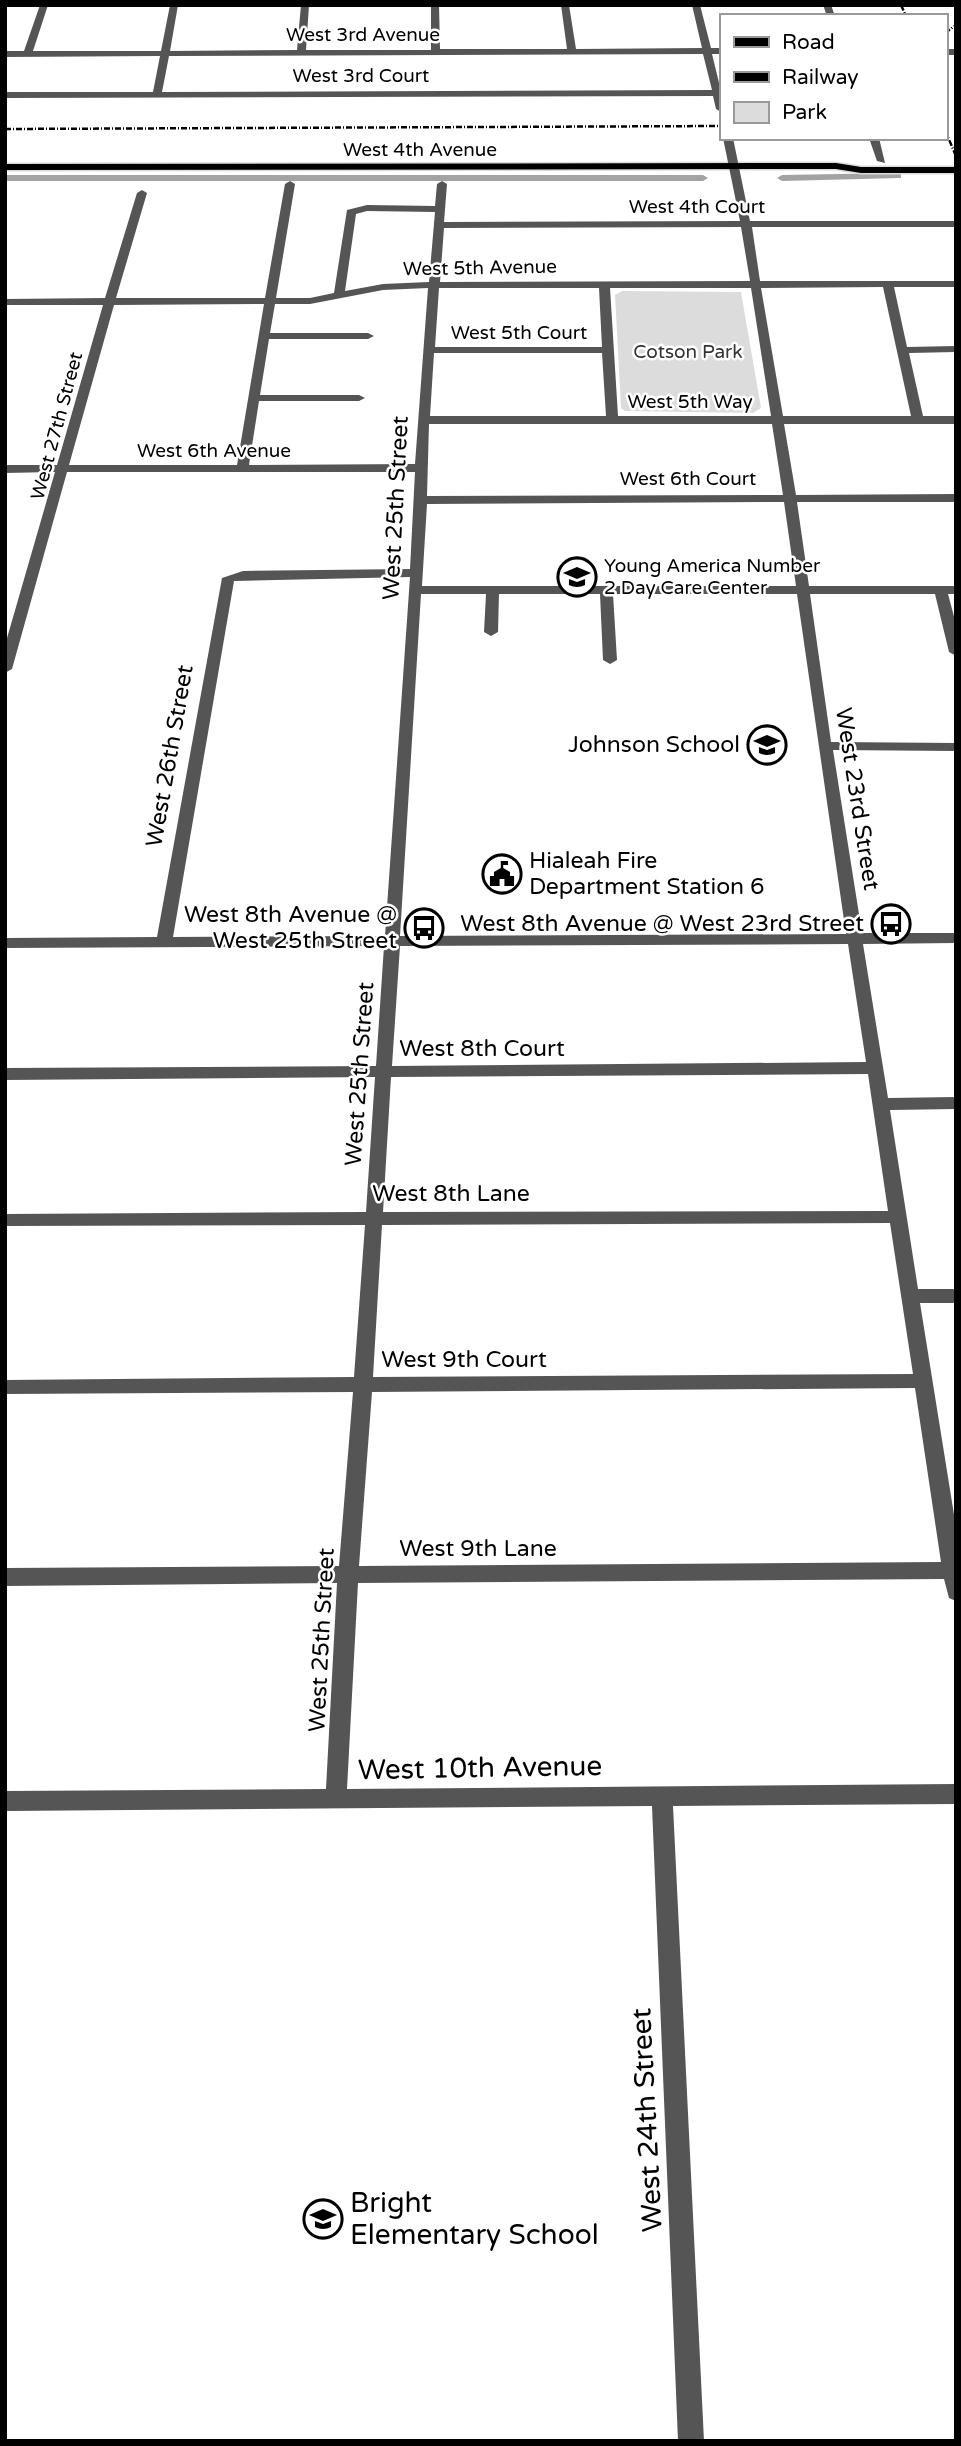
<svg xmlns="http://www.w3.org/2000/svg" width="961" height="2446" viewBox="0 0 961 2446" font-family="'Varela Round',sans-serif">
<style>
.green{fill:#dcdcdc}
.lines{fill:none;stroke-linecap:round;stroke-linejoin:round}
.canal{fill:#a3a3a3;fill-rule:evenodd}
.major-casing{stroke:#dbdbdb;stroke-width:3}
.minor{fill:#555;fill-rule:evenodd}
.major{fill:#000;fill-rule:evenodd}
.rail{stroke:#000;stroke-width:2.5;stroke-dasharray:6 2 1 2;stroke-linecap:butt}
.labels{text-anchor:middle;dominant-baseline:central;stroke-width:5;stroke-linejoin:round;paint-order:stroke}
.far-street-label{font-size:19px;fill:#000;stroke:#fff}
.far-park-label{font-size:19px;fill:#333;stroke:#fff}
.far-poi-label{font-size:19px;fill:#000;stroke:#fff;text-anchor:start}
.street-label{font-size:23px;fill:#000;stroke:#fff}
.poi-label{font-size:23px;fill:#000;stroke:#fff;text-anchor:end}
.near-street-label{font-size:28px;fill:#000;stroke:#fff}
.near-poi-label{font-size:28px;fill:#000;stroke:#fff;text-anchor:start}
</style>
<rect width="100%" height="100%" fill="#fff"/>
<path class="green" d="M622,291L741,292L761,408L753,413L625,411L621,408L615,295Z"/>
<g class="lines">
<path class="canal" d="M897,173L901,174V178L782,181L777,178L782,175Z
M5,175H703L708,178L703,181H5Z"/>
<g class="major-casing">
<path id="major" d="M836,163L861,167H956V173H861L836,169L5,170V164Z"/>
</g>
<path class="minor" d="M40,5H48L33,51H161L170,5H178L170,51L297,50L301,5H309L306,50H431V5H439L440,49H567L561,5H569L576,49L702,48L692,5H700L711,48H721V54H712L721,91V112L716,109L713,96L5,98V92H153L160,56L5,57V51H24ZM703,54L712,90L162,92L169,56Z
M823,5H831L835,16H827Z
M945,49H956V55H945Z
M723,138H733L750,221H956V227H752L760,281H956V287H894L907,347L956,346V352L909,353L923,416H956V424H784L796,495L956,494V502H797L809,586H956V594H948L956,624V656L949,652L935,594H810L831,742L956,743V751L833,750L862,933H956V943L863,944L888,1098L956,1097V1109L890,1110L918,1289H956V1303H920L956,1527V1601L949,1598L944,1579L358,1583L347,1789L956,1784V1804L673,1806L704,2441H678L652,1806L5,1811V1791L326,1789L337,1583L5,1586V1568L339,1566L353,1392L5,1394V1380L354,1377L365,1225L5,1226V1214L366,1212L375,1077L5,1080V1068L376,1066L384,946L5,948V938L157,937L222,578L243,571L410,569L415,472H67L12,669L5,673V645L55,472L5,473V465H57L103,305H5V299L105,298L137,193L142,190L147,193L116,298H265L285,184L290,181L295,184L276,298H310L334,293L347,210L367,205L435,206L437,184L442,181L447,184L444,222L740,221ZM367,211L435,212L429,282L383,284L345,291L356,214ZM741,227L750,281L440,282L444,228ZM883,287L911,416H783L761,288ZM428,288L415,464L249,465L259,401H359L365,398L359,395H260L269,339H368L374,336L368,333H270L275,304H310L383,290ZM439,288H599L602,347H435ZM610,288H751L771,416H618ZM264,304L237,465H69L114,305ZM434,353H602L606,416H430ZM429,424H772L783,495L427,496ZM784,502L796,586H422L427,504ZM410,577L385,936L173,937L234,581ZM421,594H486L484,632L491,636L498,632L499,594H600L603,660L610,664L617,660L613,594H797L846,934L400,936ZM848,944L866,1062L392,1066L400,946ZM868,1074L888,1211L383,1212L391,1077ZM890,1223L913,1374L373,1377L382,1225ZM915,1388L941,1562L359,1566L372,1392Z
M869,138H879L885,163L877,161Z"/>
<use href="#major" class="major"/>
<path class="rail" d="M901,5L906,16
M945,33L956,25
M5,129L721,126
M945,130L956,156"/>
</g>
<defs>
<g id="school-ring" transform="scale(2.0125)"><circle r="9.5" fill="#fff" stroke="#000" stroke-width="1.5"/><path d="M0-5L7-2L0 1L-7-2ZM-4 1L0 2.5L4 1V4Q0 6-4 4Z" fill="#000"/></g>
<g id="civic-ring" transform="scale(2.0125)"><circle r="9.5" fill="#fff" stroke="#000" stroke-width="1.5"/><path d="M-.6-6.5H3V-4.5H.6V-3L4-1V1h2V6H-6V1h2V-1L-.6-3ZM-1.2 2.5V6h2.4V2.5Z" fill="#000"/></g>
<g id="bus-ring" transform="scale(2.0125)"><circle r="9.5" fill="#fff" stroke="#000" stroke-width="1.5"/><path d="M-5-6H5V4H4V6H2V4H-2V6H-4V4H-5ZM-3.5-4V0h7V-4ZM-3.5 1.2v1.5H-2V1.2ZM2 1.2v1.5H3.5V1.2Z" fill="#000"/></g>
</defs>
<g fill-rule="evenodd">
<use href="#school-ring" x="577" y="577"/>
<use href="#school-ring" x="767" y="745"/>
<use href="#civic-ring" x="502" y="874"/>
<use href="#bus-ring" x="891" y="924"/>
<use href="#bus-ring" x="424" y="928"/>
<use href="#school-ring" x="323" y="2219"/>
</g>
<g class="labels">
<g class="far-street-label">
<text x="363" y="35">West 3rd Avenue</text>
<text x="361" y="76">West 3rd Court</text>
<text x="420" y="150">West 4th Avenue</text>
<text x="697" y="207">West 4th Court</text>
<text transform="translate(480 268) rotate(-1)">West 5th Avenue</text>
<text x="519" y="333">West 5th Court</text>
<text x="690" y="402">West 5th Way</text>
<text transform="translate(57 426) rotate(-75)">West 27th Street</text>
<text x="214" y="451">West 6th Avenue</text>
<text x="688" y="479">West 6th Court</text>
</g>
<g class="far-park-label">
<text x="688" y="352">Cotson Park</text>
</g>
<g class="far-poi-label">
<text x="604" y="566">Young America Number<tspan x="604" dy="22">2 Day Care Center</tspan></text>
</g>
<g class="street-label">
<text transform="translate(396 508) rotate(-87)">West 25th Street</text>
<text transform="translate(170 756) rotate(-80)">West 26th Street</text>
<text transform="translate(857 799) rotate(81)">West 23rd Street</text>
<text x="482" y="1049">West 8th Court</text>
<text transform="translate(360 1074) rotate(-86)">West 25th Street</text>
<text x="451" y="1194">West 8th Lane</text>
<text x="464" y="1360">West 9th Court</text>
<text x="478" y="1549">West 9th Lane</text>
<text transform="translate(322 1640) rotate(-87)">West 25th Street</text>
</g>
<g class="poi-label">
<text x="740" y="745">Johnson School</text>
<text x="529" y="861" text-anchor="start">Hialeah Fire<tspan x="529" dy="26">Department Station 6</tspan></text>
<text x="397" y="915">West 8th Avenue @<tspan x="397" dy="26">West 25th Street</tspan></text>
<text x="864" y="924">West 8th Avenue @ West 23rd Street</text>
</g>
<g class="near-street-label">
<text transform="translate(480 1768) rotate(-1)">West 10th Avenue</text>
<text transform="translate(647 2120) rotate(-93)">West 24th Street</text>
</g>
<g class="near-poi-label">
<text x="350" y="2203">Bright<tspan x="350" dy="32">Elementary School</tspan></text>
</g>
</g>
<rect width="961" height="2446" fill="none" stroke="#000000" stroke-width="14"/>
<rect x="720" y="14" width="228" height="126" fill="#ffffff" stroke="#999999" stroke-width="2"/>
<rect x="734" y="37" width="35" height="10" fill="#000000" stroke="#999999" stroke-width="2"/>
<text x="782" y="49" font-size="21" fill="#000000">Road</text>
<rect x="734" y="72" width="35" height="10" fill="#000000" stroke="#999999" stroke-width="2"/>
<text x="782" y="84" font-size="21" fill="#000000">Railway</text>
<rect x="734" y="102" width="35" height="21" fill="#dcdcdc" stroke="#999999" stroke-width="2"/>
<text x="782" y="119" font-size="21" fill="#000000">Park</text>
</svg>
